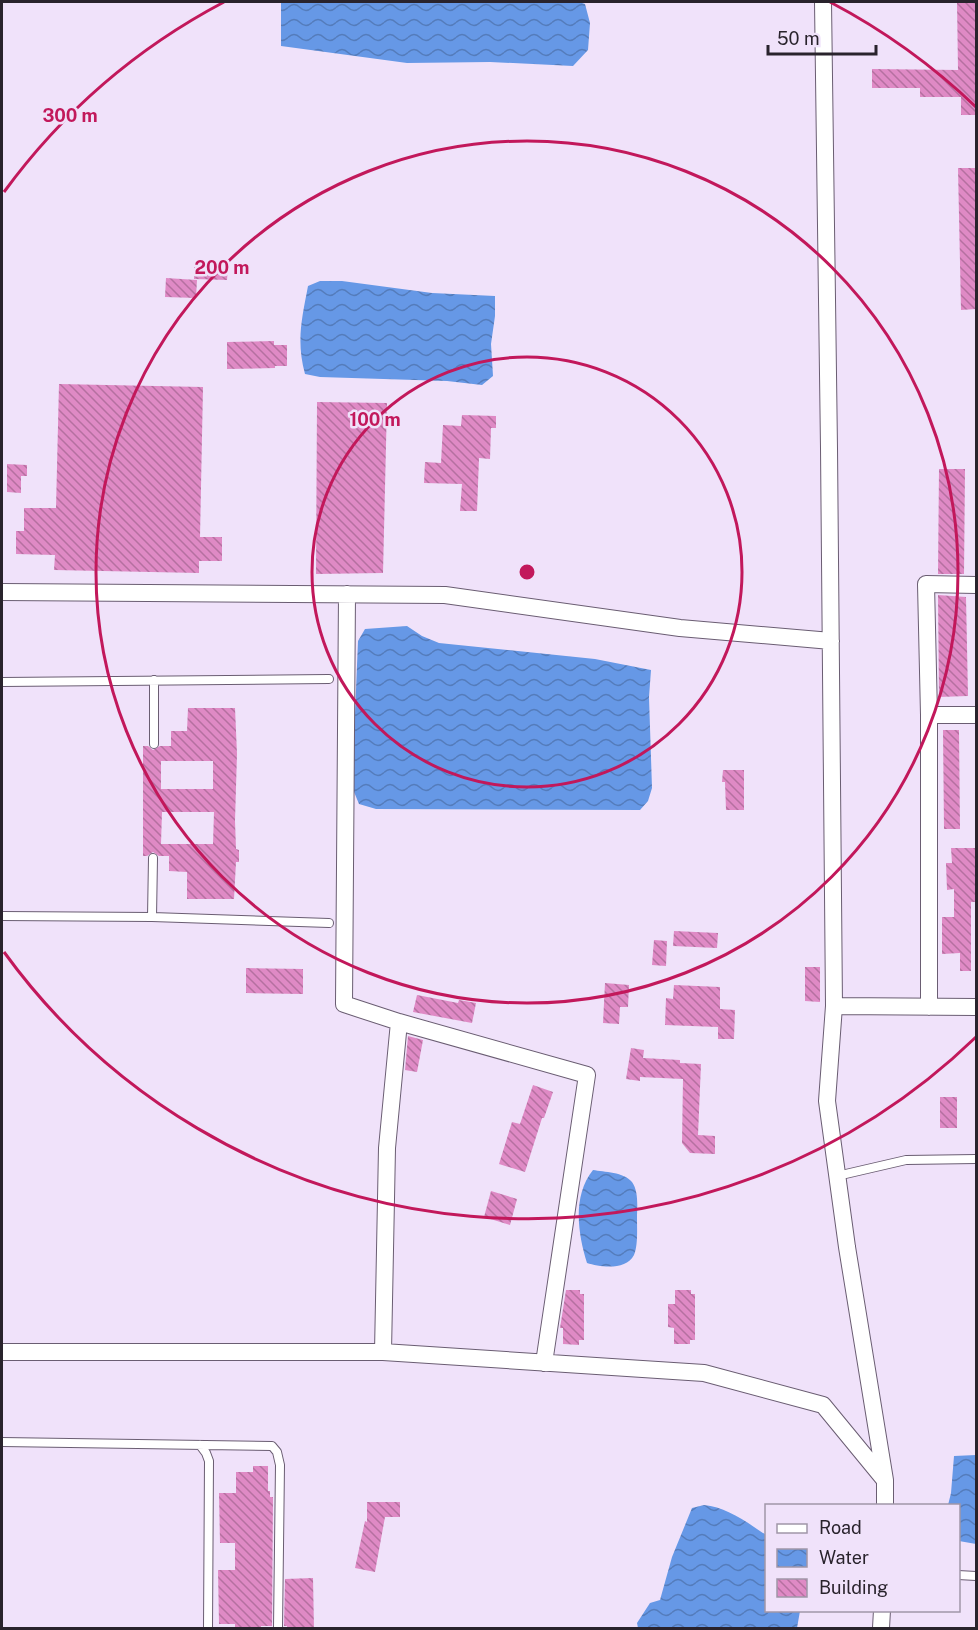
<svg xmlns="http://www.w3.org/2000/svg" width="978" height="1630" viewBox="0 0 978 1630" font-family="'Public Sans',sans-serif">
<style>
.water{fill:url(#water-waves)}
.building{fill:url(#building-back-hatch);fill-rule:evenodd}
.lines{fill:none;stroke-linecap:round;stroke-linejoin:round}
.lane-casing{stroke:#6a5d72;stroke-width:10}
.street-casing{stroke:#6a5d72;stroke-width:18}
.lane{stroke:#fff;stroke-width:8}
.street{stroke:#fff;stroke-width:16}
.ring{fill:none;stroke:#c2185b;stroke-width:3}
.centre{fill:#c2185b;stroke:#f0e2fa;stroke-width:3}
.ring-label{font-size:18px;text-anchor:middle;font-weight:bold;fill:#c2185b;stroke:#f0e2fa;stroke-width:5;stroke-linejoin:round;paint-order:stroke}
</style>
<defs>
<pattern id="water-waves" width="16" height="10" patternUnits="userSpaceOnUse" patternTransform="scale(1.5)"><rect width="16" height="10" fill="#6698e6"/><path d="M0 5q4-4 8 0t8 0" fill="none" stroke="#547cbb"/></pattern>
<pattern id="building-back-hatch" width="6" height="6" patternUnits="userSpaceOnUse" patternTransform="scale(1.5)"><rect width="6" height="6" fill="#df8ac5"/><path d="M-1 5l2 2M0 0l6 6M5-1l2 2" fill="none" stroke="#b570a0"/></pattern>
</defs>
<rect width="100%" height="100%" fill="#f0e2fa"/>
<path class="water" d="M281,2H579L585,4L590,23L588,50L573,66L490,62L407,63L281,46Z
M320,281H342L432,293L495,296V316L491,344L493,376L482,385L447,381L320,377L305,374C296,341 302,318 308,286Z
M407,626L422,636L439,643L595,659L651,670L649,697L652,788L648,801L640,810L376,809L359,804L352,787L358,641L365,629Z
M593,1170C604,1172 624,1172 632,1182C639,1192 637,1207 637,1218C637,1230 638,1245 634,1255C626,1271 600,1267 587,1263C578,1234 572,1196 593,1170Z
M976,1455V1544L959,1541L958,1506L948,1505L951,1493L954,1456Z
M704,1505C727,1507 748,1523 766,1535V1610L800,1611L797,1628H638L637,1623L650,1603L660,1600L672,1557L692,1508Z"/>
<path class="building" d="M957,2H976V115H961V97H920V88H872V69L958,70Z
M958,168H976V309L961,310Z
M194,266L228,267L227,280L194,279Z
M166,278L197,280L196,298L165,297Z
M274,341V345H287V366H275V368L227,369V342Z
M59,384L203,387L200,537H222V561H199V573L54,570L55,555L16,554V531H24V508H56Z
M317,402L387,403L383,573L316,574Z
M462,415L496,416V428H491L490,459L479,458L477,511H460L462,484L424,483L425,462L441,463L443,425L461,426Z
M7,464L27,465V476H21V493L7,492Z
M939,469H965L964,574H938Z
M938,595L966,597L968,696L939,697Z
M188,708H235L237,754L235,821L236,849L239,850V862H236L234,899H187V872L169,871V856H159L153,852L147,856H143V746H148L153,750L160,746H171V731H187ZM161,761H213V789H161ZM162,812H214L213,844H161Z
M943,730H959L960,829H944Z
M723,770H744V810H726L725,782H722Z
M951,848H975L976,854V902H971V971H960V953L942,954V917H954V889L947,890L946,863H952Z
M674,931L718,933L717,948L673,946Z
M654,940L667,941L666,966L652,965Z
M805,967H820V1002L805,1001Z
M246,968L303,969V994L246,993Z
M605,983L629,985L628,1007H620L619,1024L603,1023Z
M674,985L720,987V1009L735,1010L734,1039H718V1027L665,1025L666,998L673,999Z
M417,995L458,1003L459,1000L476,1003L472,1023L413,1012Z
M408,1036L423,1040L417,1072L405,1070Z
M631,1048L644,1050L643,1058L680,1060V1063L701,1064L698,1135L715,1136V1154L690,1153L682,1143L683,1079L640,1077V1081L626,1079Z
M533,1085L553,1092L544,1118H542L525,1172L499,1164L512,1122L520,1124Z
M940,1097H957V1128H940Z
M491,1191L517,1199L510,1225L484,1217Z
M566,1290H580V1294H584V1340H579V1345L563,1344V1328H560Z
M675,1290H691V1294H695V1340H690V1344H674V1328L668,1327V1304H675Z
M253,1466H268V1491H270V1497H273L272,1626H261V1629H235V1624H219L218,1570H235V1543H220L219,1493H236V1472H253Z
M367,1502H400V1517H385L375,1572L355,1568L365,1521L367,1522Z
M313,1578L314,1629H287V1626H284L285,1579Z"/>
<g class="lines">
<g class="lane-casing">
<path id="lane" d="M2,682L329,679
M154,744V680
M2,916L152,917L329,923
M152,917L153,858
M837,1176L906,1160L976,1159
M2,1442L272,1446L277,1452L280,1465L278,1628
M200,1445L206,1453L209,1461L208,1628
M958,1575L976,1576"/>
</g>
<g class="street-casing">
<path id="street" d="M823,2L829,448L834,1006L827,1101L847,1247L885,1480V1506
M2,592L445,595L680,628L831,641
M929,715H976
M834,1006L976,1007
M929,1007V715L926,584L976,585
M399,1022L587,1075L544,1363
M2,1352H383L387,1148L399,1022L344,1004L347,594
M383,1352L704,1373L823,1405L883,1478
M881,1628L882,1610"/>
</g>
<use href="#lane" class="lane"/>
<use href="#street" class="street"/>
</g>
<g class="ring">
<circle cx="527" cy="572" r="215"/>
<circle cx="527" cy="572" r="431"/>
<path d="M976 1037A646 646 0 0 1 4 952M4 192A646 646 0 0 1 224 2M830 2A646 646 0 0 1 976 107"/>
</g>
<circle cx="527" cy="572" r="9" class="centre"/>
<g class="ring-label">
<text x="70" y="122">300 m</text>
<text x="222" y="274">200 m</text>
<text x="375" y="426">100 m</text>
</g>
<rect width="978" height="1630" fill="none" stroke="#29232c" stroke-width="6"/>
<rect x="765" y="1504" width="195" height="108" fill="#f0e2fa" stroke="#a096a8" stroke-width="1.5"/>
<rect x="777" y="1524" width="30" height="9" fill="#ffffff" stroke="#a096a8" stroke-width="1.5"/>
<text x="819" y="1534" font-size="18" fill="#29232c">Road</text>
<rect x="777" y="1549" width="30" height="18" fill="url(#water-waves)" stroke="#a096a8" stroke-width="1.5"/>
<text x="819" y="1564" font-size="18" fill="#29232c">Water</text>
<rect x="777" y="1579" width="30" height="18" fill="url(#building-back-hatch)" stroke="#a096a8" stroke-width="1.5"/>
<text x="819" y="1594" font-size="18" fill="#29232c">Building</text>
<path d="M768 45v9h108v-9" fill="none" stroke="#29232c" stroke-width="3"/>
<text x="777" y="45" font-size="18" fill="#29232c" stroke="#f0e2fa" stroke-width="4.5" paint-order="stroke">50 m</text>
</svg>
